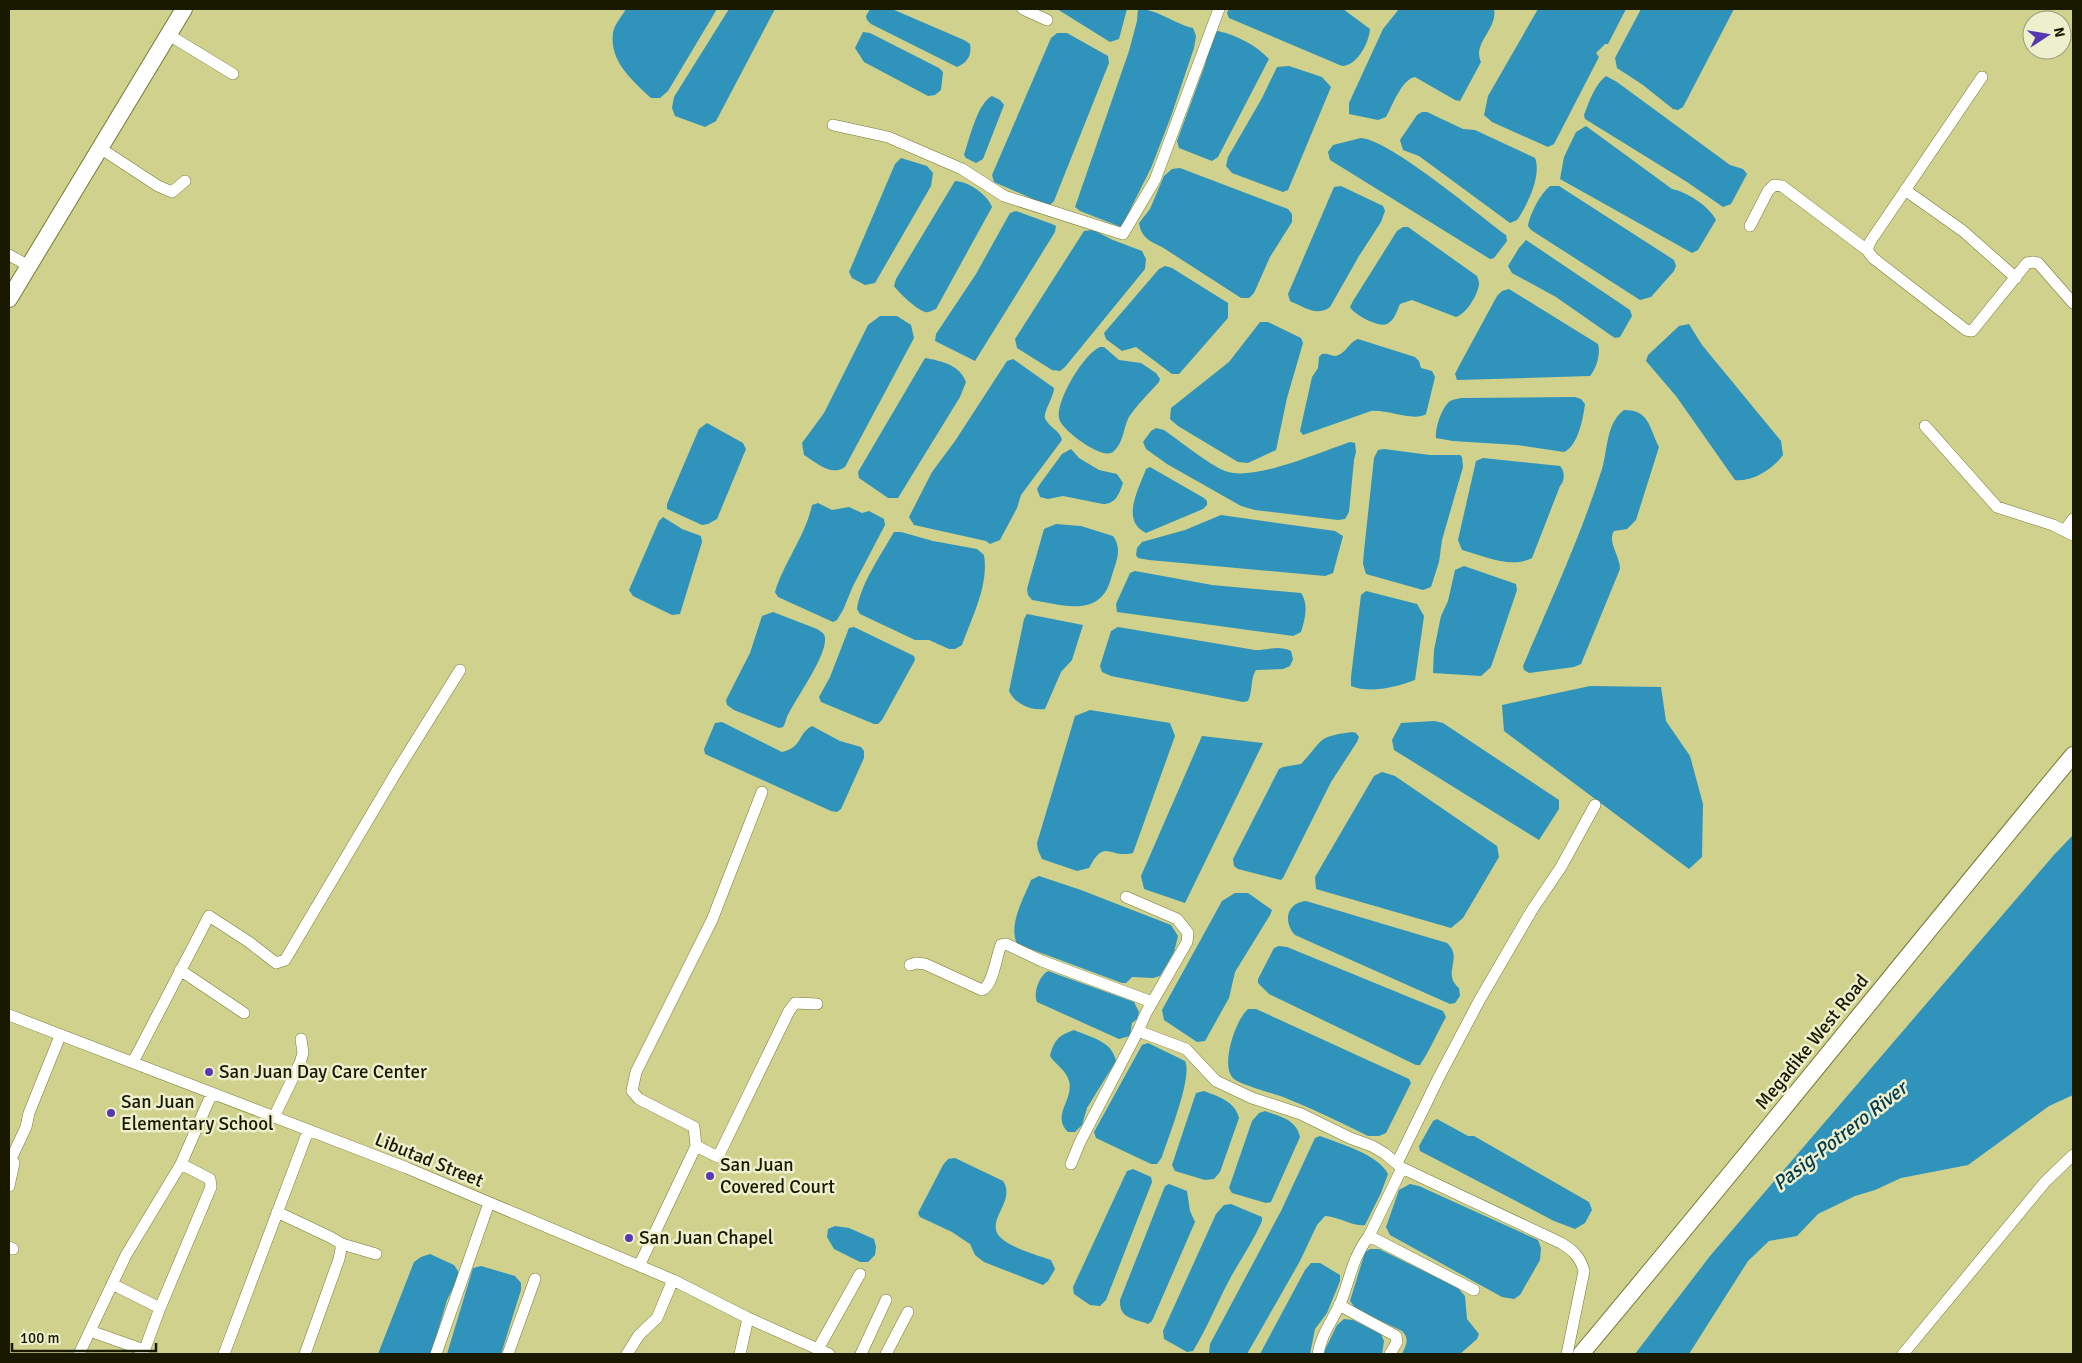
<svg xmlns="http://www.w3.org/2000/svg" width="2082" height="1363" viewBox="0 0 2082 1363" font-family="Signika,sans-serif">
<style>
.water{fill:#2f93bb}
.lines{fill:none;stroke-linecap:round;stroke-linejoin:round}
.street-casing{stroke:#797937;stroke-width:12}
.secondary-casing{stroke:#797937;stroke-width:18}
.street{stroke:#fff;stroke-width:11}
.secondary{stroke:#fff;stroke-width:16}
.poi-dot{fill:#5838b0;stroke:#edefcd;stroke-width:2}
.labels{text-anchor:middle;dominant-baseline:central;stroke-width:5;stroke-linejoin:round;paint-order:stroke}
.street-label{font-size:19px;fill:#191900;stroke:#edefcd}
.poi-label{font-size:19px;fill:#191900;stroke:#edefcd;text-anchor:start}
.water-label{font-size:20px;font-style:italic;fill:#003a4f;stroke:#edefcd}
</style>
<rect width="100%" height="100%" fill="#cfd18c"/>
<path class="water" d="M626,9H717L668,91L660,98H651C633,81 609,61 613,33C614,25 622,16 626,9Z
M729,9H775L716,121L705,127L675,116L672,108L674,97Z
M870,9H892L964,40L970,44C972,54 968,63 957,67L871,24L867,20L866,16Z
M1057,9H1127L1119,39L1110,42Z
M1138,9C1158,9 1174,24 1193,28L1196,36L1194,48L1170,119L1151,168L1126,218L1125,224L1121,227L1080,211L1075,207L1129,51L1137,21Z
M1229,9H1343L1370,29C1369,43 1357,66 1342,66L1229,18L1227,13Z
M1399,9H1494C1498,29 1472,43 1481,62L1460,101L1455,100L1415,77C1401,80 1393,105 1386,117L1378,120L1349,114V103L1383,29Z
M1538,9H1626L1608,44H1605L1596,53L1599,57L1554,144L1548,147L1492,122L1484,115L1488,96Z
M1641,9H1734L1683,107L1678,110L1673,109L1643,85L1617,68L1615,58Z
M1218,31C1236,35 1256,45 1269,59L1218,157L1212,161L1179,148L1177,141L1205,65L1212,33Z
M863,32L870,33L939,68L943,72L941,90L935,95L928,96L864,62L855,48Z
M1057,33H1067L1108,56L1109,63L1054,201L1049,206L994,182L992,175L1051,38Z
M1289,66L1322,77L1331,87L1288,190L1283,192L1232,173L1226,166L1228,157L1262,98L1277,67Z
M1606,76L1617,82L1730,165L1743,169L1747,174L1731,204L1723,207L1687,182L1585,119L1584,115C1589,102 1595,84 1606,76Z
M992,96L1000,100L1004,105L983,159L976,163L966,158L964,155C969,140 978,102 992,96Z
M1422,112H1427L1463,129L1475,130L1535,158C1542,175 1527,206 1517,220L1510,223L1419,156L1403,150L1400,140L1417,115Z
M1586,126L1672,189C1687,192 1709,206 1716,220L1698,250L1692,253L1560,179L1564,157L1576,132Z
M1361,138C1392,141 1477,214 1506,235L1507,241L1494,258L1490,259L1330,160L1328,152L1333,145Z
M901,158L927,166L933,173L931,186L875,283L865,285L852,278L849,272L895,164Z
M1180,168L1288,209L1292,214V222L1270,257L1254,293L1249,298H1241L1162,247C1149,241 1141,237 1139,223L1150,209L1164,176L1172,169Z
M955,181C968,181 988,195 992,207L936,309C933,310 929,313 925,312C916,309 899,293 894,286L896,279Z
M1341,186L1383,206L1385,211L1381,222L1359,256L1330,307C1317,317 1304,307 1290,301L1288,294L1334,187Z
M1550,186H1559L1674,260L1676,266L1674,271L1651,297L1640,300L1531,230L1528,226C1530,214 1540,194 1550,186Z
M1016,211L1052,224L1056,226L1055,232L975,361L935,341L936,334L976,274L1010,213Z
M1403,227H1408L1477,276C1478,279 1479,281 1479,284C1478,295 1466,314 1456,317L1412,300L1400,304C1397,311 1394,321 1387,324C1379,328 1353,314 1350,307L1353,301L1397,231Z
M1093,230L1113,240L1142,251L1146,259L1145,269L1065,367L1060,371L1052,370L1017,348L1015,339L1084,231Z
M1526,240L1630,310L1632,316L1620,337L1615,338L1609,334L1556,297L1512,273L1508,266L1519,248Z
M1165,266L1172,268L1228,303V318L1179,374H1172L1136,347L1122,351L1106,339L1104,333L1159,269Z
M1509,289L1598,344C1601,354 1596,369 1590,376L1457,380L1455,374L1459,366L1497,296L1502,291Z
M880,316H897L911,325L914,338L845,467C831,477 816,462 804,455L802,443L824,413L868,325Z
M1260,322H1268L1301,338L1303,343L1287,398L1276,450L1248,463L1238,462L1178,426L1170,419L1171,408L1229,362Z
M1689,324L1702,345L1781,441L1783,455C1773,469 1753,482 1735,480L1676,396L1646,361L1648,355L1679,326Z
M1358,339L1415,357L1419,361L1421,368L1432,371L1435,377L1426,414C1414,422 1387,409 1371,411L1303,435L1300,431L1312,377L1318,368L1319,357L1322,354C1327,353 1331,356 1335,356C1345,355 1349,342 1358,339Z
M1100,347H1104L1119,360L1141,363L1156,373L1160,379L1159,382C1149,393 1137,405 1129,417C1123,428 1124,443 1113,452C1102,460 1065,432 1060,421C1052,406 1084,353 1100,347Z
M925,358C942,361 960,365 966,382L960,397L898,498H888L859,478L858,472Z
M1013,359L1054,388C1054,397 1043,412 1045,418C1048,427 1060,430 1062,440L1021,495L1017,508L1000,540L990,544L986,541L914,525L909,517L932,472L955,441L1007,361Z
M1575,397L1581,399L1585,404C1583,419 1578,446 1564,452L1517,445L1453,441L1436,438C1435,428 1441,411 1447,404C1451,399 1457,399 1462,398Z
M1624,410C1650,410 1649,428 1659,447L1636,520L1627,529L1614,531C1607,542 1620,556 1620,569L1581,664L1574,667L1529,673L1524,670L1523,666C1550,602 1580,538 1601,472C1608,452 1605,424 1624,410Z
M707,423L743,443L746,449L717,519L708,524L702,525L667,509V504L699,429Z
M1156,428L1164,430C1180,441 1208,464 1225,471C1253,482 1320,452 1350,442L1355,443L1356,452L1354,460L1349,512L1345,519L1338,520L1255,510L1241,506L1167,464L1146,449L1143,442L1151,431Z
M1071,449L1079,458L1099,470L1117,474L1123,483C1119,494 1116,504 1103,504L1063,496L1048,499L1040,497L1037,489L1040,484L1062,454Z
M1384,449L1430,455H1460L1462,457L1463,467L1442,540L1439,562L1431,587L1423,590L1366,574L1363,564L1364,551L1374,458L1378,450Z
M1483,458L1560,466C1565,471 1565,481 1560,486L1532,558C1511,569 1484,556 1462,550L1458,540L1476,461Z
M1150,467L1204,498L1207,501V505L1203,509L1146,533C1120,520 1139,489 1146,469Z
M818,503L832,510L849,507L862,513L869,511L884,519L885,525L853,586L843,610L837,620L833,622L778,597L775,592C784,562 805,537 812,505Z
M1221,515L1335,531L1343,536L1333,573L1325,576L1149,560L1138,558L1136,555L1137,548L1142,542L1185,530Z
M663,517L682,529L701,536L702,542L680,614L672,615L633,596L629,590L659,521Z
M1056,524L1081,526L1113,536C1121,547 1118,557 1114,569C1111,577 1109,589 1103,595C1086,615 1054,603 1032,600L1028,595L1027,589L1044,529Z
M894,532H901L933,541L977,549L984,555C989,585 972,617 962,645L955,649H949L929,640H915L860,614L857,609C861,583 881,555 894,532Z
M1464,566L1516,584L1517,590L1491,667L1481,676L1433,673L1434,650L1441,616L1448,601L1455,570Z
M1135,571L1212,585L1301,593C1309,605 1305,619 1301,632L1293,636L1117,612L1116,604L1130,573Z
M1366,591L1417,604L1424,616L1415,680C1396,687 1370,694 1351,686V677L1361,595Z
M773,612L817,629C820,631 825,633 825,638C827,655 797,697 789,713C786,717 786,723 783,727L779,728L734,710L727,705L726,700L750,653L762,616Z
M1027,614L1083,625L1072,660L1061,672L1045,709C1031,711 1015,704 1009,691L1024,619Z
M854,627L914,656L915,660L882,720L878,724H874L821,702L819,697L830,677L849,628Z
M1118,627L1255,650C1269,650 1278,645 1291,651L1293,659L1290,666L1283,669L1256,670C1250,679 1253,691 1248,701L1243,702L1111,676L1102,672L1100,666L1111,631Z
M1590,686L1661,687L1666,721L1690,756L1703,804L1702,857L1689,869L1504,731L1502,705Z
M1090,710L1170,723L1175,736L1133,853C1109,859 1105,837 1089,868L1077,871L1042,859L1038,850L1037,843L1075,716Z
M1434,721L1443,723L1559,800V809L1539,840L1394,750L1392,740L1401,723Z
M722,722L782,752C803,747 797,734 812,726L840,741L861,747L864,751V758L841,809L837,812L831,811L705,754L704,749L715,723Z
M1352,732L1356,733L1359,737L1357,742L1331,782L1283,878L1281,880L1238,869L1234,866L1233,859L1279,769L1283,767L1301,764C1324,740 1315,737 1352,732Z
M1202,736L1263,743L1185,903L1144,889L1141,876Z
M1382,772L1395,776L1497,846L1499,857L1463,918L1451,928L1316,889L1315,877L1374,776Z
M2073,835V1095L2049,1106L1968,1165L1901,1178L1875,1190L1855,1196L1818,1214L1797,1236L1769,1241L1748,1261L1689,1354H1635L1710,1256L2053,856Z
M1039,876L1081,890L1171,925L1178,936L1174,952L1160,976L1153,978L1132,977L1126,983H1122L1017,944C1008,924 1024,898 1031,880Z
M1235,893H1248L1272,910L1270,915L1235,972L1229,998L1205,1041L1197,1042L1164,1020L1162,1010L1222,901Z
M1306,901L1447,943C1464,958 1441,973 1459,988L1460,996L1455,1003L1450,1004L1295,935C1283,922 1286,903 1306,901Z
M1279,946L1287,947L1443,1011L1446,1017C1437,1033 1430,1050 1420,1065H1416L1269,994L1258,983V979L1274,948Z
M1048,971L1134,1002L1139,1012L1137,1019L1132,1023L1130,1036L1119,1039L1037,1002C1033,993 1039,976 1048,971Z
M1248,1009H1256L1409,1079L1411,1083L1386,1133L1379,1136H1368C1342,1123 1315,1110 1288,1099C1276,1094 1241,1085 1234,1079C1219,1067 1236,1019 1248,1009Z
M1074,1030C1092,1038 1112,1041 1116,1061L1087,1108L1082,1125L1075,1132H1068C1051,1115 1074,1100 1069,1081C1066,1070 1055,1064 1050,1056C1054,1040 1059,1035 1074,1030Z
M1148,1043L1185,1061C1193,1076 1168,1138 1162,1157L1157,1164H1151L1096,1138L1094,1132L1142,1045Z
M1204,1091C1219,1097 1235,1101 1239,1118L1220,1172L1214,1179L1205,1180L1175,1171L1172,1165L1196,1093Z
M1265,1111C1280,1117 1296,1119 1300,1137L1271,1202L1266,1203L1232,1193L1229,1188L1252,1121L1259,1113Z
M1437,1119L1468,1136H1474L1589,1202L1592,1210L1585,1223L1575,1229L1554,1221L1420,1151L1419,1146L1433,1121Z
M1320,1136C1340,1144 1378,1154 1388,1174L1381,1193L1365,1225C1352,1227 1338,1216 1325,1216L1317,1225L1300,1261L1247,1354H1209L1210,1344L1281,1211L1315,1138Z
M955,1158L1003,1181C1017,1202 983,1221 1001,1238C1012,1248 1036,1255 1051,1260L1055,1269L1048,1281L1043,1285L984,1262L975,1255L970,1244L952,1232L920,1217L918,1213L943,1165L948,1159Z
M1133,1169L1151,1177L1152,1182L1106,1300L1100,1306L1090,1305L1074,1294L1073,1287L1127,1171Z
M1169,1184L1187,1191L1190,1211L1195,1222L1152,1321L1148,1324C1133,1318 1119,1319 1120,1300L1165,1186Z
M1410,1184L1419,1186L1538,1240L1541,1248L1540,1260L1520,1295L1514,1299L1502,1297L1390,1235L1386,1227L1399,1190Z
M1231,1204L1262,1217V1221C1253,1241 1243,1256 1232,1275C1218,1300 1208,1327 1193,1351L1187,1352L1164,1339L1163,1331L1216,1214L1224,1205Z
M835,1226L849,1228L874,1239L876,1247L875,1255L868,1262H860L834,1249L827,1237L828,1229Z
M1370,1249H1379L1458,1288L1465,1296L1467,1319L1479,1334L1477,1339L1460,1354H1402C1406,1345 1410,1339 1402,1331L1356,1309L1350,1301L1365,1252Z
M430,1254L454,1265L458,1271V1278L447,1300L431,1354H378L414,1262L421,1257Z
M1311,1263H1320L1340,1275V1281L1327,1313L1315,1329L1310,1354H1260L1305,1270Z
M481,1266L515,1276L521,1283V1290L501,1354H447L473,1268Z
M1344,1319L1353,1320L1381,1334L1384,1341L1382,1354H1323L1337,1325Z"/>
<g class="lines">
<g class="street-casing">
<path id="street" d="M1023,9L1047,20
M169,35L233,74
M1982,77L1870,242L1867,250L1873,258L1966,330L1972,331L2027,263L2033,262L2038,263L2073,303
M833,125L888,137L962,169L1004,196L1123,234L1155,180L1219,9
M100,148L158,186L172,192L185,181
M1905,190L1963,231L2016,278
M1750,226L1768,191L1774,185L1782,186L1867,250
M9,255L29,266
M1925,426L1997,507L2053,525L2073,535
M2065,530L2073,519
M762,792L712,920L636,1072L632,1091L639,1099L694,1127L696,1146L718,1157L789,1011L795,1003L817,1004
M1126,897L1177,919L1188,933L1187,942L1146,1013L1138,1031L1186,1049L1216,1081L1252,1098L1301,1114L1350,1138L1372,1146L1384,1153L1402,1168L1561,1243C1574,1251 1580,1257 1584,1271L1567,1354
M910,965L916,963L925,964L982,990C993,986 996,957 1001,945L1006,944L1042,961L1152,1002
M180,970L244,1013
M9,1015L407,1168L673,1280L748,1318L829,1354
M133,1062L209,916L249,942L276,963L285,960L397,771L460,670
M274,1117L300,1063L303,1053L301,1039
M1397,1163L1439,1077L1479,1001L1532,910L1561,867L1595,805
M1071,1164L1080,1142L1138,1031
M1402,1168L1369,1236L1474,1290
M9,1186L14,1163L11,1159L26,1127L29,1113L60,1036
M277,1212L330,1237L342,1244L339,1259L305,1354
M342,1244L376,1254
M9,1247L13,1249
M639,1266L696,1146
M112,1284L160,1308
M1339,1305L1396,1336L1397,1342L1390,1354
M90,1331L144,1350
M818,1349L860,1274
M79,1354L126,1255L181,1164L212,1093
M143,1354L160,1308L211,1187L210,1179L181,1164
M224,1354L308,1131
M436,1354L489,1203
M508,1354L535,1279
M627,1354L639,1335L657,1318L673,1280
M740,1354L748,1318
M861,1354L886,1300
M886,1354L908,1312
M1318,1354C1321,1335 1332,1321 1340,1304C1350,1280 1352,1258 1369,1236
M1903,1354L2045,1182L2073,1155"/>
</g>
<g class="secondary-casing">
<path id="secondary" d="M9,299L184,9
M1581,1354C1747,1156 1908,954 2073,755"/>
</g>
<use href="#street" class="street"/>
<use href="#secondary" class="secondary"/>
</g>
<g class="poi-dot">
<circle cx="209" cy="1072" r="5"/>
<circle cx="111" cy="1113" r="5"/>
<circle cx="710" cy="1176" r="5"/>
<circle cx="629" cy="1238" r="5"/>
</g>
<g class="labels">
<g class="street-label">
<text transform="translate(1812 1042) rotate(-51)">Megadike West Road</text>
<text transform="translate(429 1160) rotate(22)">Libutad Street</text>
</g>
<g class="poi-label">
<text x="219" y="1072">San Juan Day Care Center</text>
<text x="121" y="1102">San Juan<tspan x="121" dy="22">Elementary School</tspan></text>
<text x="720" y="1165">San Juan<tspan x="720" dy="22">Covered Court</tspan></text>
<text x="639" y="1238">San Juan Chapel</text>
</g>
<g class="water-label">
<text transform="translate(1840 1136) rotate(-38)">Pasig-Potrero River</text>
</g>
</g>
<rect width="2082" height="1363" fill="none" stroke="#191900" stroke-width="20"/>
<g transform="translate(2047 35) rotate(78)"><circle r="24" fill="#edefcd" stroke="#98997b"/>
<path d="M0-4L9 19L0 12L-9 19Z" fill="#5838b0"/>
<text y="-8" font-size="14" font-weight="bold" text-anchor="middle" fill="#191900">N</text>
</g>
<path d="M12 1343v8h144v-8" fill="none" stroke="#191900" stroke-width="2.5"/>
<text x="20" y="1343" font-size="15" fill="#191900" stroke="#edefcd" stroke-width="4" paint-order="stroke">100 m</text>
</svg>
